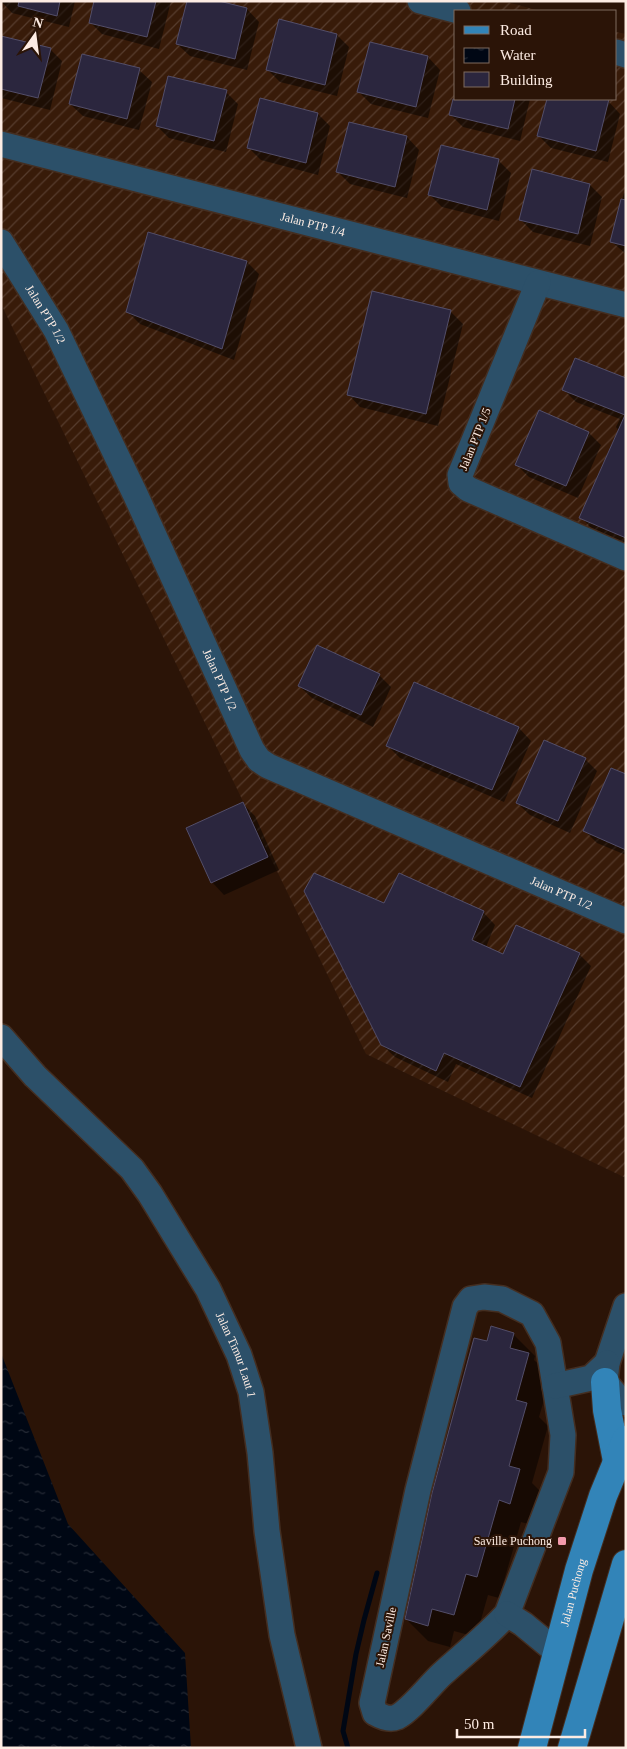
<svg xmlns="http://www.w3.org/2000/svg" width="627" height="1749" viewBox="0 0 627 1749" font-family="'Times New Roman',serif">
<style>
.industrial{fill:url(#industrial-furrows)}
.water{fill:url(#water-ripples)}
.shadow{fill:#0007}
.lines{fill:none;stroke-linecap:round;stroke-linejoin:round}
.stream{stroke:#000714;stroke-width:5}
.building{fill:#2b263e;stroke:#534e69}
.minor-casing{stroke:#442e21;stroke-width:28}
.major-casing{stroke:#442e21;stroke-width:30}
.minor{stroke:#2c5069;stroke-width:25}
.major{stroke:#3284b8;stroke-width:28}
.poi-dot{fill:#f39aab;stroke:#2b1407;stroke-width:2}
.labels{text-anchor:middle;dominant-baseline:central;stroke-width:4;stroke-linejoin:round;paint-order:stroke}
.street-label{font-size:12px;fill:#fdece3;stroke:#2b1407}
.poi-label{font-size:12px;fill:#fdece3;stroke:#2b1407;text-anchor:end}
</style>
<defs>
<pattern id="industrial-furrows" width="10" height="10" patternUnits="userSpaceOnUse" patternTransform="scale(1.25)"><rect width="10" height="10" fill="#381b09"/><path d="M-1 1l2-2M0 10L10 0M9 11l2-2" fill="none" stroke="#563c2d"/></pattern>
<pattern id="water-ripples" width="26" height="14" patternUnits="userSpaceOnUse" patternTransform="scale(1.25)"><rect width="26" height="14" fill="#000714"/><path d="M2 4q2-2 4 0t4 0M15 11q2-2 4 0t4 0" fill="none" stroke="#262b36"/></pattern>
</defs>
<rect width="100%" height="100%" fill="#2b1407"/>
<path class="industrial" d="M1,1H503L540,11H456V99H616V32L626,34V1178L366,1054L1,304Z"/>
<path class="water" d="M1,1353L68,1524L185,1653L191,1748H1Z"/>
<path class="shadow" d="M1,1H75L69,27L12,13Z
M95,1H171L159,49L102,34L90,22Z
M247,9L259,22L247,70L190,56L177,44Z
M337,35L349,47L337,96L280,82L268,70Z
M1,37L50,49L62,61L50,110L1,98Z
M428,57L440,70L428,118L371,104L359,92Z
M139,70L152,82L139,130L83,116L70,104Z
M226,92L238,104L226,152L169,138L157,126Z
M456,93V99H530L520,141L463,127L450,114Z
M548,99H598L608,101L620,114L608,162L551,148L539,136Z
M318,114L330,126L318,175L261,160L249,148Z
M407,137L419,150L407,198L350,184L338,172Z
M498,160L511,173L499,221L442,207L430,195Z
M590,185L602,197L590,246L533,232L520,219Z
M624,193L626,194V254L611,241Z
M247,262L259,274L234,360L140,324L127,311Z
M451,312L463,324L438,426L360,407L348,394Z
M626,379V544L593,530L581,517L619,431L616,427L620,419L576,402L564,390Z
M539,412L589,433L601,445L578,498L529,477L517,465Z
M379,675L391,687L373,727L312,698L299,686Z
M415,684L519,728L531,741L504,802L400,758L387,745Z
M585,759L597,771L570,833L530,815L517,803Z
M626,776V855L597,843L585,831Z
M242,803L255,816L279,870L224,895L212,882Z
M385,904L483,912L495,925L486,947L504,955L579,954L591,966L532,1098L456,1064L448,1082L395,1057L382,1045Z
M513,1334L535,1356L534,1360L551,1376L539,1417L548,1426L532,1483L541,1492L532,1525L521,1522L499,1598L488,1595L476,1637L454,1631L450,1647L428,1641L406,1619L488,1343Z"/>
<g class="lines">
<path class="stream" d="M348,1748L343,1731L356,1654L364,1620L377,1573"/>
</g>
<path class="building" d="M19,1H60L57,16L18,6Z
M94,1H156L147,37L89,23Z
M187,1H219L247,8L235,59L176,44Z
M279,19L337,34L325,85L266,70Z
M1,36L51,48L38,98L1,89Z
M370,42L428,56L416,107L357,92Z
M82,54L140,68L127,119L69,104Z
M168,76L227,90L214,141L156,126Z
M260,98L318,113L306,163L247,148Z
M453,99H515L508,129L449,115Z
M547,99H609L596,151L537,136Z
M349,122L407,136L395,187L336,172Z
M441,145L499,159L487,210L428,195Z
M532,169L590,184L578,234L519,220Z
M621,199L626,200V246L610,242Z
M148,232L247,261L222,349L126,312Z
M372,291L451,310L426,414L347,395Z
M575,358L626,378V538L579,518L625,415L562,390Z
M539,410L589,432L566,486L515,465Z
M317,645L380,674L361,715L298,686Z
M414,682L519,727L492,790L386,746Z
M544,740L586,758L558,821L516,803Z
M611,768L626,774V850L583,831Z
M243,802L268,857L211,883L186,828Z
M314,873L384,903L399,873L484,911L472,940L503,954L516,925L580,953L520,1087L444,1053L436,1071L381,1045L304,891Z
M491,1326L514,1333L510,1348L529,1353L516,1400L527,1403L509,1466L520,1469L510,1504L499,1500L477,1577L466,1574L454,1615L432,1609L428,1626L405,1619L432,1493L474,1338L487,1341Z"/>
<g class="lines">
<g class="minor-casing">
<g id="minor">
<path d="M420,1L458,11"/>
<path d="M616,52L626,55"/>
<path id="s1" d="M1,144L626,305"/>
<path id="s2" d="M1,242L56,330L136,496L252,750L259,760L268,766L626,921"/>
<path d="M538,283L460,475L461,483L468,489L626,558"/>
<path id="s3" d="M1,1037L35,1076L132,1169L150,1194L208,1289L239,1355L251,1392L260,1453L267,1531L282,1635L309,1748"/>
<path d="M484,1297L502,1299L532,1314L548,1343L563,1435L561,1472L507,1614C487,1636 464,1654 442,1674C430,1685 411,1710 397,1717C390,1720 382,1717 375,1713L372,1703L418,1490L465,1307L471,1299Z"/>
<path d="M626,1306L607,1363L605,1382L619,1399L626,1403"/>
<path d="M555,1386L591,1378L607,1363"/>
<path d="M507,1614L523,1624L557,1652"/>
</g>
</g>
<g class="major-casing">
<g id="major">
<path d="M605,1382L607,1410L617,1461"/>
<path id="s4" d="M532,1748L579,1570L603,1496L626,1440"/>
<path d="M572,1748L626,1564"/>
</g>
</g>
<use href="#minor" class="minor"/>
<use href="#major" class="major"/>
</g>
<rect class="poi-dot" x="557" y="1536" width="10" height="10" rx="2.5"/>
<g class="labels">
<g class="street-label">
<text stroke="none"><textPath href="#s1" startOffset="322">Jalan PTP 1/4</textPath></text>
<text stroke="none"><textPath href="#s2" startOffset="85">Jalan PTP 1/2</textPath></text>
<text transform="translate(475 439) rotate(-68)">Jalan PTP 1/5</text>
<text stroke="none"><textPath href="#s2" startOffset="490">Jalan PTP 1/2</textPath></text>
<text stroke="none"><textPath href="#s2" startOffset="910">Jalan PTP 1/2</textPath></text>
<text stroke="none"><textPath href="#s3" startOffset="400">Jalan Timur Laut 1</textPath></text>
<text stroke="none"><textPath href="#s4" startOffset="161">Jalan Puchong</textPath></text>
<text transform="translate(386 1637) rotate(-78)">Jalan Saville</text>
</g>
<g class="poi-label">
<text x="552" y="1541">Saville Puchong</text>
</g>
</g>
<rect width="627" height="1749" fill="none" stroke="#fdece3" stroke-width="5"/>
<rect x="454" y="10" width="162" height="90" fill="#2b1407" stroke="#7f6a5f"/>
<rect x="464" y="26" width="25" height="8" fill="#3284b8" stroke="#7f6a5f"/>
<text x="500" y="35" font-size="15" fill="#fdece3">Road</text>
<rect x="464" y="48" width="25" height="15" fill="url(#water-ripples)" stroke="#7f6a5f"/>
<text x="500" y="60" font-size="15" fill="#fdece3">Water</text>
<rect x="464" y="72" width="25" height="15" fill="#2b263e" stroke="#7f6a5f"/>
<text x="500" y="85" font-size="15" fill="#fdece3">Building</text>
<g transform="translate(35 35) rotate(14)" stroke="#2b1407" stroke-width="4" paint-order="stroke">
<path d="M0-4L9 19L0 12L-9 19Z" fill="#fdece3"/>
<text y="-8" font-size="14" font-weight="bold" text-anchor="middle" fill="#fdece3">N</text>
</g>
<path d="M457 1729v8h128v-8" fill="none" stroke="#fdece3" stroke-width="2.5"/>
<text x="464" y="1729" font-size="15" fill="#fdece3" stroke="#2b1407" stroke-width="4" paint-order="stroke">50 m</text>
</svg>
